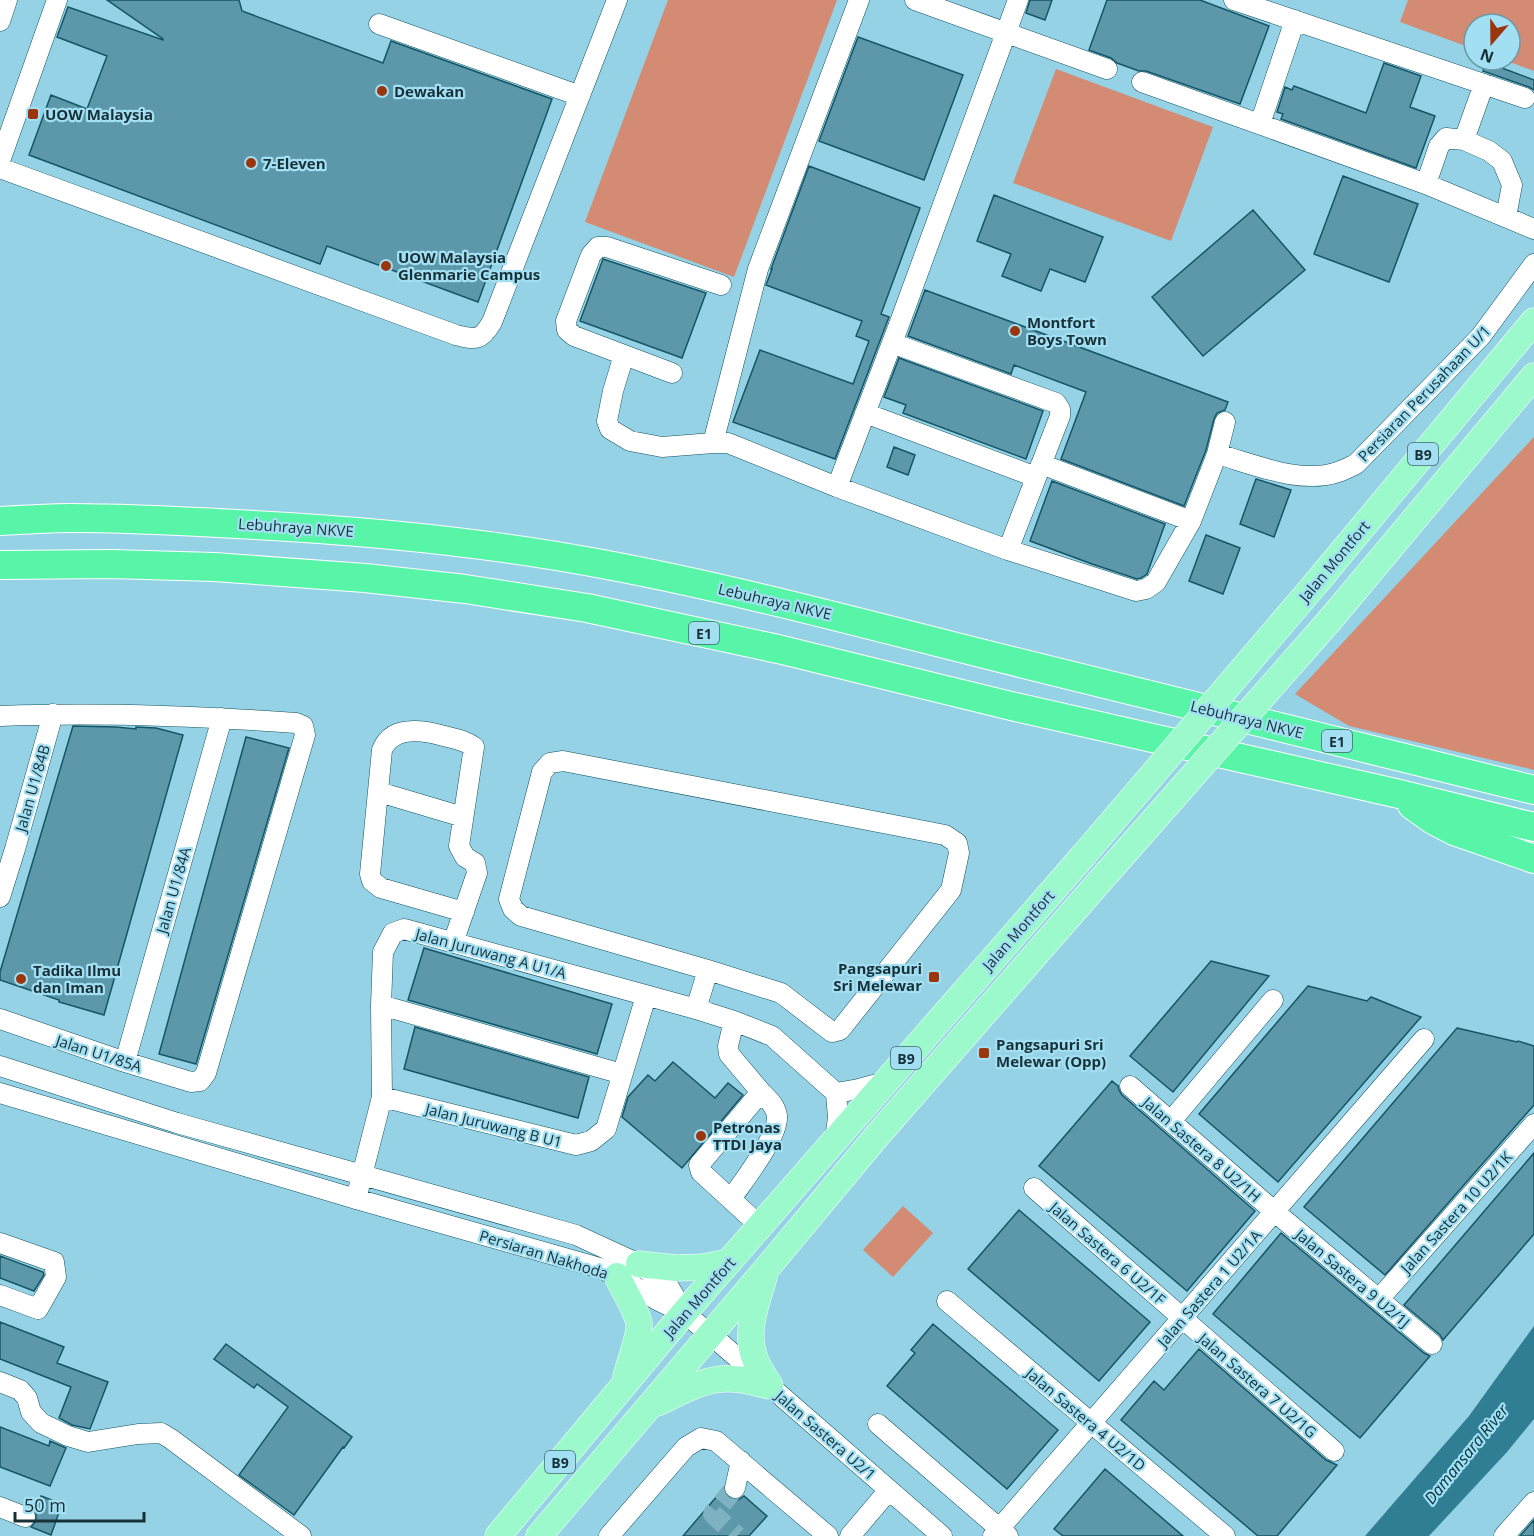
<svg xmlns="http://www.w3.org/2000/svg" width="1534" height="1536" viewBox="0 0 1534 1536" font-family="'Open Sans',sans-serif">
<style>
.green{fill:#d38b73}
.water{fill:#307e93}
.building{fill:#5c98a9;stroke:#155666;stroke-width:1.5}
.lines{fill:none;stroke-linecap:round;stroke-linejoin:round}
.minor-tunnel{stroke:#7cb2c2;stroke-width:20;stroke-dasharray:20 10;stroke-linecap:butt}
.minor-casing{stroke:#125363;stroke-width:21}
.major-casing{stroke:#fff;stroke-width:27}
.highway-casing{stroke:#fff;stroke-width:30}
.minor{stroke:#fff;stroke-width:20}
.major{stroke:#9bf9cb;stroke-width:26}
.highway{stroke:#58f5a9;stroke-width:28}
.major-bridge-casing{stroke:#fff;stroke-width:27;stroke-linecap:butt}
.major-bridge{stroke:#9bf9cb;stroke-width:26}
.poi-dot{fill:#9b350d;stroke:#a2dff2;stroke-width:2}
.labels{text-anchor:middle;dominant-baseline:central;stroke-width:4.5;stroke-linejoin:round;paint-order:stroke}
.shield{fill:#a2dff2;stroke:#416570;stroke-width:1.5}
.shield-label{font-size:14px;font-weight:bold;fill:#183138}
.poi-label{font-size:15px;font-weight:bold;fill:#183138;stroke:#a2dff2;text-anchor:start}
.street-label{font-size:15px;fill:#183138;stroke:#a2dff2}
.water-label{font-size:16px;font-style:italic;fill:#002f3b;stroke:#a2dff2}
</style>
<rect width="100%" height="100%" fill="#95d2e5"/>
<path class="green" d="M668,0H837L734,277L585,222Z
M1408,0H1534V71L1504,60H1510V24H1474V49L1400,22Z
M1056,69L1213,127L1171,241L1013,183Z
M1534,437V770L1349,726L1295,694Z
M903,1206L933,1233L893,1277L863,1250Z"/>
<path class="water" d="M1534,1326V1419L1507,1452L1429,1536H1365L1469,1416Z"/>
<path class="building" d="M107,0H239L242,11L383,63L391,41L552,99L478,302L327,246L320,264L29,155L51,95L87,109L107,56L57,37L68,7L163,40V39Z
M1030,0H1052L1045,20L1026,13Z
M1107,0H1200L1269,26L1240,104L1146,71H1139L1117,63L1111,58L1089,50Z
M858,37L963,75L924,180L819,141Z
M1486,62L1534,80V90L1529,87L1483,71Z
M1384,63L1421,76L1410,107L1435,116L1416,168L1281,119L1283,114L1277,112L1285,87L1292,90L1294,86L1366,113Z
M809,166L920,208L881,314L889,317L835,459L733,422L760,350L853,384L869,341L856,336L862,321L766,285L772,269H771Z
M1343,176L1418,204L1389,282L1314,254Z
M994,195L1103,237L1085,282L1050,269L1041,291L1002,276L1011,254L977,241Z
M1253,210L1305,270L1203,356L1152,297Z
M603,259L706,293L682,358L580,321Z
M925,290L1228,402L1225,410L1217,413L1214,419L1206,450L1184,506L1061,459L1086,392L1014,365L1011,374L908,336Z
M899,358L1043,411L1026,459L903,413L906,405L884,397Z
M894,447L915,455L908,475L887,467Z
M1256,479L1291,490L1274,537L1240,524Z
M1052,481L1165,524L1147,574L1141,578L1137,579L1092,564L1030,541Z
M1206,535L1240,548L1223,594L1189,581Z
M73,726L116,727L136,729V727L156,728L183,735L104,1015L59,1002V1000L0,980V972Z
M246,737L289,748L196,1064L159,1054Z
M424,948L612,1004L597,1054L408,1000Z
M1211,961L1269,976L1173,1092L1130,1056Z
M1308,986L1367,1001L1371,997L1421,1017L1278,1182L1199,1114Z
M415,1027L589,1077L578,1118L404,1069Z
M1457,1028L1517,1042L1518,1041L1534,1046V1105L1385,1275L1304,1207Z
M673,1062L715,1098L728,1083L743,1095L682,1168L622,1117L628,1097L648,1075L655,1081Z
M1112,1081L1118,1086L1119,1090L1122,1095L1255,1211L1187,1291L1039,1166Z
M1534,1153V1234L1443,1340L1440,1335L1404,1305Z
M1019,1210L1150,1322L1099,1381L968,1269Z
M1281,1233L1424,1353L1430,1356L1360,1438L1213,1314Z
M0,1256L43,1272L44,1275L34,1291L0,1278Z
M0,1322L64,1347L57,1363L108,1382L90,1429L72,1425L59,1418L71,1387L0,1359Z
M933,1324L1058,1430L1007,1489L887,1386L915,1353L911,1350Z
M226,1344L352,1437L344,1448L343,1447L294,1515L239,1475L288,1407L257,1384L254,1388L214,1359Z
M1199,1349L1326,1460L1337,1465L1277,1536H1258L1121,1420L1154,1381L1164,1390Z
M0,1427L49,1446L50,1441L66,1448L50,1486L0,1467Z
M1105,1469L1183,1536H1063L1054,1529Z
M723,1489L727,1497L732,1500H738L744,1496L767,1516L749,1536H683Z
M41,1496L62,1504L51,1535L31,1527L36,1521V1512Z
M1534,1520V1536H1520Z"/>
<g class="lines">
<path class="minor-tunnel" d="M735,1488L713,1514L737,1536"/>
<g class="minor-casing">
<path id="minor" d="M915,0L1107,69
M1234,0L1525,98
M0,21L7,0
M379,24L580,96
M1142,82L1426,184L1534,229
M1484,84L1464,140L1489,151L1502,161L1512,185L1506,217
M1260,124L1295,20
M0,161L57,0
M0,168L456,335C476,340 481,341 492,322L617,0
M1426,184L1439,146L1446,138L1464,140
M892,343L1056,403L1060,409V416L1008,550
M624,355L613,391L607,421L610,429L630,441L662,447L713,443H728L837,487L1008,550L1136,591L1146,589L1156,582L1191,521L1217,454L1225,422
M672,373L574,336L567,330L566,321L591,255L598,247H607L721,285
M865,413L1036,477
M713,443L758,269L859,0
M1217,454C1253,464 1301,485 1338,472C1344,470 1350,467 1356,464L1481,336L1534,264
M1041,464L1191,521
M837,487L900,322L1018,0
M0,716C99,712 198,716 296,723L303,726L305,735L206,1073L200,1081L191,1082L125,1062L0,1019
M563,761L945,835L957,843L959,853L951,890L840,1030L832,1032L781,993L708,970L521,916L513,909L509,899L542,772L550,763Z
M379,792L463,817
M0,897L15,849L53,714
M453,943L477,873L475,863L465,857L459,846L474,747C465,740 455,739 444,736C423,730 392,725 382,750L370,874L372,881L381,888L464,912
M381,1005L622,1074
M696,1009L708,970
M734,1021L728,1046L729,1054L761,1092L699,1165L701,1172L760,1226
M125,1062L222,718
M0,1066L177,1123L576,1235L639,1264L669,1287L684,1313
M1130,1086L1275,1212L1432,1344
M0,1093L356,1199L600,1268L617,1276L657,1300L684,1313L710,1334L942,1536
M836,1093L859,1089L885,1082
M382,1097L576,1145L591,1141L606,1129L646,996
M1171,1121L1273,1000
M835,1139L838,1118L836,1093
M1034,1188L1334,1451
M356,1199L382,1097L381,1005L383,952L393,933L404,929L696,1009L734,1021L772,1036L836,1093
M731,1199C743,1181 779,1136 777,1116C776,1106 768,1099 761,1092
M0,1243L54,1262L56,1277L38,1309L0,1295
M1379,1299L1534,1124
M947,1301L1225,1536
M0,1382L20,1390L27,1398L31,1412L41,1423L68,1436L88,1442L138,1434L161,1433L171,1439L301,1536
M878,1424L1008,1536
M735,1488L741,1461
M0,1507L25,1517
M609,1536L686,1447L701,1438L716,1441L828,1536
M850,1536L889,1490
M993,1536L1424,1039
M1504,1536L1534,1502"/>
</g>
<g class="major-casing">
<path id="major" d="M1312,588L1534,321
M1330,620L1534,376
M639,1264L676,1268L703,1267L729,1262
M617,1276C622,1287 638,1313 639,1324C640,1335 629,1365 626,1376
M764,1277C757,1302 745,1330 754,1356C757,1367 765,1377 770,1386
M657,1403C681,1392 705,1377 733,1379C745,1379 758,1384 770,1386
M498,1536L684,1313L1083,856
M539,1536L767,1268L876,1137L1107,873"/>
</g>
<g class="highway-casing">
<path id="highway" d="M0,521C23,520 47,518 71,518C126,518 181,521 236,524C359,530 481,541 602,564C736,589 868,625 1000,658C1178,702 1356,746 1534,790
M0,565L111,564L214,567L365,578L465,589L587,608L778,649L1011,706L1395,793L1534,827
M1412,805L1433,820L1454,831L1534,859"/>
</g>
<use href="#minor" class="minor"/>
<use href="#major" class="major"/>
<use href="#highway" class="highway"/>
<g class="major-bridge-casing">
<path id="major-bridge" d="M1083,856L1312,588
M1107,873L1330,620"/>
</g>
<use href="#major-bridge" class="major-bridge"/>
</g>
<g class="poi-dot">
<circle cx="382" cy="91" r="6"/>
<rect x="27" y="108" width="12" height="12" rx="3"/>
<circle cx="251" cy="163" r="6"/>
<circle cx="386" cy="266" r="6"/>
<circle cx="1015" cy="331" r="6"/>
<rect x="928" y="971" width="12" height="12" rx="3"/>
<circle cx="21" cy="979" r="6"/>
<rect x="978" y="1047" width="12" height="12" rx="3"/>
<circle cx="701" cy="1136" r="6"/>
</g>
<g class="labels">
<g class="shield">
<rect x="1408" y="443" width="30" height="22" rx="4.5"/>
<rect x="689" y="622" width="30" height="22" rx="4.5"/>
<rect x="1322" y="730" width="30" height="22" rx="4.5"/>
<rect x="891" y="1047" width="30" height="22" rx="4.5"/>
<rect x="545" y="1451" width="30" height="22" rx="4.5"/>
</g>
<g class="shield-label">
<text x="1423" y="454">B9</text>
<text x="704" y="633">E1</text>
<text x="1337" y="741">E1</text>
<text x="906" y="1058">B9</text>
<text x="560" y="1462">B9</text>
</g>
<g class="poi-label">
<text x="394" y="91">Dewakan</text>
<text x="45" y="114">UOW Malaysia</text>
<text x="263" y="163">7-Eleven</text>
<text x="398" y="257">UOW Malaysia<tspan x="398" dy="17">Glenmarie Campus</tspan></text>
<text x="1027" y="322">Montfort<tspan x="1027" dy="17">Boys Town</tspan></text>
<text x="922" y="968" text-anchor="end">Pangsapuri<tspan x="922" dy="17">Sri Melewar</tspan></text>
<text x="33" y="970">Tadika Ilmu<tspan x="33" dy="17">dan Iman</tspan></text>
<text x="996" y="1044">Pangsapuri Sri<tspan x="996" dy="17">Melewar (Opp)</tspan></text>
<text x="713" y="1127">Petronas<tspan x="713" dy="17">TTDI Jaya</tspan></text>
</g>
<g class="street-label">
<text transform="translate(1424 393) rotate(-46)">Persiaran Perusahaan U/1</text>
<text transform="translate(296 527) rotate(4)">Lebuhraya NKVE</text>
<text transform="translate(1334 561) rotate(-50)">Jalan Montfort</text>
<text transform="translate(775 601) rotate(13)">Lebuhraya NKVE</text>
<text transform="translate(1247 719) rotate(14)">Lebuhraya NKVE</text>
<text transform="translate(32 788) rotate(-74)">Jalan U1/84B</text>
<text transform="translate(173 890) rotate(-74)">Jalan U1/84A</text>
<text transform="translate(1018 930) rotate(-49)">Jalan Montfort</text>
<text transform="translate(491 953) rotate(15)">Jalan Juruwang A U1/A</text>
<text transform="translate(99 1053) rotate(18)">Jalan U1/85A</text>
<text transform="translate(494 1125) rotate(14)">Jalan Juruwang B U1</text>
<text transform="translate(1202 1149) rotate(41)">Jalan Sastera 8 U2/1H</text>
<text transform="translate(1456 1212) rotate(-48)">Jalan Sastera 10 U2/1K</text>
<text transform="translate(1108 1253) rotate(41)">Jalan Sastera 6 U2/1F</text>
<text transform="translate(544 1254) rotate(17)">Persiaran Nakhoda</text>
<text transform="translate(1353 1278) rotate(40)">Jalan Sastera 9 U2/1J</text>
<text transform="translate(1209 1288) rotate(-49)">Jalan Sastera 1 U2/1A</text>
<text transform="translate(699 1297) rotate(-49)">Jalan Montfort</text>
<text transform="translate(1258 1385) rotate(41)">Jalan Sastera 7 U2/1G</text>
<text transform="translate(1086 1419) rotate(40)">Jalan Sastera 4 U2/1D</text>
<text transform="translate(826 1435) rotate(41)">Jalan Sastera U2/1</text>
</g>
<g class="water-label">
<text transform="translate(1466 1454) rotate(-51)">Damansara River</text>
</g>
</g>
<g transform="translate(1492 42) rotate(200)"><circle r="28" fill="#a2dff2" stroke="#6b99a8" stroke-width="1.5"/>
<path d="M0-4.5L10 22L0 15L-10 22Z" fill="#9b350d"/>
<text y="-9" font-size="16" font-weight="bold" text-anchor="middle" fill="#183138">N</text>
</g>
<path d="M15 1512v9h129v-9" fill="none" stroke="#183138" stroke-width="3"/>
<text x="24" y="1512" font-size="18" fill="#183138" stroke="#a2dff2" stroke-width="4.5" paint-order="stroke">50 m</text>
</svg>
